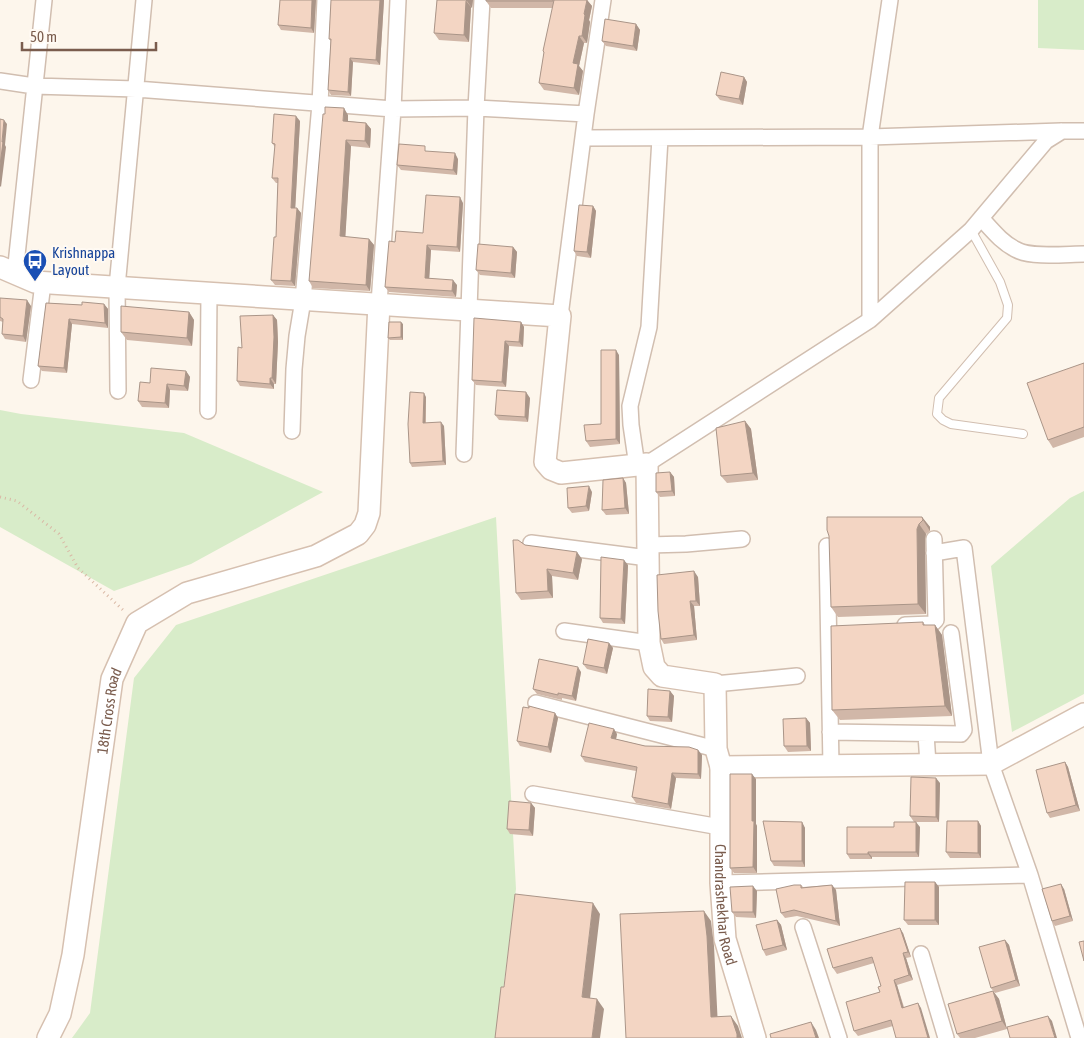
<svg xmlns="http://www.w3.org/2000/svg" width="1084" height="1038" viewBox="0 0 1084 1038" font-family="'Asap Condensed',sans-serif">
<style>
.green{fill:#d8ecc9}
.lines{fill:none;stroke-linecap:round;stroke-linejoin:round}
.lane-casing{stroke:#d1beb0;stroke-width:10}
.street-casing{stroke:#d1beb0;stroke-width:18}
.secondary-casing{stroke:#d6c0b0;stroke-width:24}
.path{stroke:#d9b8a5;stroke-width:3;stroke-dasharray:1 4;stroke-linecap:butt}
.lane{stroke:#fff;stroke-width:8}
.street{stroke:#fff;stroke-width:15}
.secondary{stroke:#fff;stroke-width:21}
.wall{fill:#d1b7a8}
.shaded-wall{fill:#aa9588}
.building{fill:#f3d5c3;stroke:#aa9588}
.labels{text-anchor:middle;dominant-baseline:central;stroke-width:4;stroke-linejoin:round;paint-order:stroke}
.transit-label{font-size:15px;fill:#164399;stroke:#fffaf3;text-anchor:start}
.street-label{font-size:15px;fill:#7a5c4d;stroke:#fffaf3}
</style>
<rect width="100%" height="100%" fill="#fdf6ec"/>
<path class="green" d="M1038,0H1084V50L1038,48Z
M0,410L21,414L184,433L323,492L191,564L114,591L0,527Z
M1084,491V694L1012,732L991,566L1070,498Z
M496,517L516,889L497,1038H72L90,1013L134,678L176,625Z"/>
<g class="lines">
<g class="lane-casing">
<path id="lane" d="M971,230L1000,282L1008,305L1007,318L939,398L937,414L943,420L951,424L1023,434"/>
</g>
<g class="street-casing">
<path id="street" d="M0,81L34,86L136,89L393,109L476,108L586,114
M583,138L870,137L1061,131
M981,218C992,230 1002,243 1017,250C1032,258 1067,254 1084,254
M15,274L44,0
M379,303L393,109L398,0
M560,316L586,114L603,0
M870,320V137L890,0
M31,380L43,283
M118,391L117,287L144,0
M208,411L209,293
M292,431L294,369L297,336L303,300L320,104L325,0
M464,454L476,108L482,0
M647,464L870,320L971,230L1046,141L1062,131H1084
M637,466L631,425L630,406L649,327L660,138
M531,543L648,558
M648,545L686,544L742,539
M827,546L831,766
M934,553L964,548L991,764L1030,875L1079,1038
M905,625L932,624L936,620L934,539
M564,631L649,643
M715,684L797,676
M536,703L716,749
M830,732L961,734L964,730L951,633
M926,734L928,764
M533,794L720,827
M721,883L1030,875
M803,927L839,1038
M921,954L946,1038"/>
</g>
<g class="secondary-casing">
<g id="secondary">
<path d="M0,267L35,282L560,316L545,462L551,469L561,473L647,464L649,643L654,667L662,676L715,684L716,749L721,767L991,764L1084,714"/>
<path id="s1" d="M721,767V883L725,939L755,1038"/>
<path id="s2" d="M48,1038L60,1014L73,955L112,679L137,623L187,593L316,556L358,534L365,525L369,513L379,303"/>
</g>
</g>
<path class="path" d="M0,497L17,501L59,534L78,568L123,610"/>
<use href="#lane" class="lane"/>
<use href="#street" class="street"/>
<use href="#secondary" class="secondary"/>
</g>
<path class="wall" d="M316,0L314,33L281,30L278,25Z
M331,0H384L380,65L353,62L351,96L331,95L328,90L331,41L329,39Z
M437,0H473L472,8L471,7L469,42L439,40L434,33Z
M587,0L592,6L589,20L590,22L587,43H584L579,66L583,71L579,95L544,90L539,83L544,53L543,51L553,8H491L486,1Z
M636,24L640,30L637,51L606,46L602,41Z
M744,77L747,82L743,105L720,100L716,95Z
M348,115V121L366,123L371,129L370,148L351,146L345,237L369,239L374,245L370,291L313,288L309,281Z
M300,121L295,208H297L301,213L295,286L275,285L271,280L276,237L278,183H276L272,178L275,147L272,143Z
M458,159L457,175L401,170L397,165Z
M463,203L460,252L431,250L429,278L457,285L456,297L389,292L385,287L395,242L423,233Z
M593,206L596,211L591,258L577,256L574,251Z
M513,247L517,252L515,278L480,275L476,270Z
M0,298L31,306L26,342L5,339L2,334L3,322L0,321Z
M46,303L82,305L104,304L108,309V328L72,324L67,373L42,371L38,366Z
M189,312L194,320L192,346L127,340L121,332Z
M273,315L277,320L278,342L276,384H274V389L240,386L237,381L242,348Z
M521,322L524,327L523,347L509,346L506,387L476,385L472,380Z
M403,324V340H390L388,338Z
M619,355L620,444L590,447L586,441L601,424Z
M1084,363V437L1053,448L1048,440Z
M186,371L190,377L188,391L170,390L169,408L142,407L138,401L150,383Z
M426,397V423L444,426L446,465L412,467L410,463Z
M530,398L528,422L499,420L495,415Z
M745,421L751,429L758,480L727,483L721,476Z
M670,472L674,477L675,496L660,497L656,492Z
M623,478L626,483L629,514L606,515L602,510Z
M592,492L589,511L572,513L568,508Z
M922,517L930,527V531L926,534L925,539L926,614L838,617L831,607Z
M525,545L582,559L578,580L552,576L553,598L521,600L516,593Z
M628,565L625,624L603,623L600,618Z
M698,577L700,606H694L697,640L664,644L661,639Z
M923,622L925,625H935L942,635L952,716L840,720L832,710Z
M609,643L613,648L607,674L587,669L583,664Z
M581,672L576,701L562,698V700L537,694L533,689Z
M670,691L674,696L672,722L650,721L647,716Z
M555,713L558,718L551,753L520,746L517,741Z
M806,718L810,723L811,751L788,752L784,746Z
M617,734L616,739L645,746L698,750L702,755L701,779L676,778L671,809L636,803L632,797L636,771L585,762L581,756Z
M1065,762L1068,767L1080,811L1050,818L1047,813Z
M756,779V824L757,826V873H734L730,868Z
M940,783L939,822H914L910,816Z
M531,803L535,808L533,836L510,834L507,829Z
M978,821L981,826V858H950L946,852Z
M802,822L805,828V867L774,866L771,861Z
M894,827H920L919,857H872V859H850L847,854Z
M935,882L939,887V925H908L904,920Z
M801,885L803,887L832,885L836,890L840,926L797,916L785,918L781,913Z
M1064,889L1073,921L1055,926L1052,921Z
M757,891L756,918L736,917L732,912Z
M777,920L781,925L787,950L766,956L763,950Z
M903,933L911,957L906,958L913,980L897,985L904,1007L921,1008L893,1026L858,1036L854,1031L880,992L881,986L874,963L837,974L833,968Z
M1005,940L1009,945L1020,986L995,993L991,988Z
M993,991L999,999L1007,1029L975,1038H960L957,1034Z"/>
<path class="shaded-wall" d="M312,0H316L314,33L311,28Z
M380,0H384L380,65L376,60Z
M467,0H473L472,8L467,1Z
M587,0L592,6L589,20L590,22L587,43L582,36L584,14Z
M466,1L471,7L469,42L464,35Z
M636,24L640,30L637,51L633,46Z
M579,36L584,43L579,66L583,71L579,95L574,88L573,63Z
M350,58L353,62L351,96L348,92Z
M744,77L747,82L743,105L739,99Z
M344,108L348,115V128L343,121Z
M296,116L300,121L295,213L291,208Z
M4,120L7,124L5,145L6,147L1,187L0,186V165Z
M366,123L371,129L370,148L365,141Z
M346,140L351,146L345,243L340,236Z
M455,153L458,159L457,175L453,170Z
M460,197L463,203L460,252L457,247Z
M593,206L596,211L591,258L587,252Z
M297,208L301,213L295,286L291,281Z
M369,239L374,245L370,291L366,285Z
M427,245L431,250L429,283L425,278Z
M513,247L517,252L515,278L511,273Z
M453,280L457,285L456,297L452,291Z
M27,300L31,306L26,342L23,336Z
M104,304L108,309V328L105,323Z
M189,312L194,320L192,346L187,338Z
M273,315L277,320L278,342L276,384L272,378Z
M69,319L72,324L67,373L64,368Z
M401,322L403,324V340L401,337Z
M521,322L524,327L523,347L519,342Z
M505,341L509,346L506,387L502,382Z
M616,350L619,355L620,444L616,439Z
M186,371L190,377L188,391L184,386Z
M270,378L274,384V389L270,384Z
M167,384L170,390L169,408L165,403Z
M526,392L530,398L528,422L525,417Z
M424,393L426,397L425,427L423,423Z
M745,421L751,429L758,480L753,473Z
M441,422L444,426L446,465L443,461Z
M670,472L674,477L675,496L672,491Z
M623,478L626,483L629,514L625,508Z
M589,486L592,492L589,511L586,506Z
M922,517L930,527V531L923,520Z
M919,524L926,534L925,539L926,614L918,604L917,529Z
M577,552L582,559L578,580L573,573Z
M624,560L628,565L625,624L621,619Z
M547,569L552,576L553,598L548,591Z
M694,571L698,577L700,606L696,601Z
M690,601L694,606L697,640L694,635Z
M935,625L942,635L952,716L945,706Z
M609,643L613,648L607,674L604,668Z
M578,667L581,672L576,701L572,696Z
M670,691L674,696L672,722L668,717Z
M555,713L558,718L551,753L548,747Z
M806,718L810,723L811,751L807,746Z
M614,729L617,734L615,744L611,738Z
M698,750L702,755L701,779L698,774Z
M1065,762L1068,767L1080,811L1076,805Z
M672,773L676,778L671,809L668,804Z
M752,774L756,779V824L757,826V873L753,867L752,821Z
M936,778L940,783L939,822L936,817Z
M531,803L535,808L533,836L529,830Z
M978,821L981,826V858L978,853Z
M802,822L805,828V867L802,861Z
M916,822L920,827L919,857L916,852Z
M868,852L872,857V859L868,854Z
M935,882L939,887V925L935,920Z
M1061,884L1064,889L1073,921L1070,916Z
M832,885L836,890L840,926L836,921Z
M753,886L757,891L756,918L753,912Z
M593,903L600,914L589,1007L582,997Z
M704,911L711,921L714,946L718,1027L711,1017Z
M777,920L781,925L787,950L783,945Z
M900,928L903,933L911,957L908,952Z
M1005,940L1009,945L1020,986L1016,980Z
M903,953L906,958L913,980L909,975Z
M894,980L897,985L905,1013L902,1008Z
M993,991L999,999L1007,1029L1002,1021Z
M597,999L604,1009L600,1038H592Z
M918,1003L921,1008L930,1038H928Z
M731,1016L738,1026L742,1038H737Z
M1048,1016L1052,1021L1057,1038H1055Z
M811,1022L816,1030L819,1038H816Z"/>
<path class="building" d="M280,0H312L311,28L278,25Z
M331,0H380L376,60L350,58L348,92L328,90L331,39H329Z
M437,0H467L466,1L464,35L434,33Z
M486,0H553V1H486Z
M554,0H587L584,14L585,15L582,36H579L573,63L578,64L574,88L539,83L544,52L543,51Z
M605,19L636,24L633,46L602,41Z
M721,72L744,77L739,99L716,95Z
M325,107L344,108L343,121L366,123L365,141L346,140L340,236L369,239L366,285L309,281L323,114H325Z
M274,114L296,116L291,208H297L291,281L271,280L274,237H276L278,178H272L275,144L272,143Z
M0,119L4,120L2,142H3L0,165Z
M399,144L425,146V151L455,153L453,170L397,165Z
M426,195L460,197L457,247L427,245L425,278L453,280L452,291L385,287L389,241L395,242L396,231L423,233Z
M579,205L593,206L587,252L574,251Z
M478,244L513,247L511,273L476,270Z
M0,298L27,300L23,336L2,334L3,319L0,317Z
M82,302L104,304L105,323L69,319L64,368L38,366L46,303L82,305Z
M121,306L189,312L187,338L121,332Z
M273,315L274,337L272,378H270V384L237,381L238,347L242,348L240,316Z
M474,318L521,322L519,342L505,341L502,382L472,380Z
M389,322H401V337L388,338Z
M601,350H616V439L586,441L584,425L601,424Z
M1084,363V427L1048,440L1027,383Z
M151,368L186,371L184,386L167,384L165,403L138,401L140,382L150,383Z
M497,390L526,392L525,417L495,415Z
M410,392L424,393L423,423L441,422L443,461L410,463L408,424Z
M745,421L753,473L721,476L716,428Z
M670,472L672,491L656,492V473Z
M623,478L625,508L602,510L603,480Z
M589,486L586,506L568,508L567,488Z
M827,517H922L923,520L919,524L917,529L918,604L831,607L829,536L827,530Z
M513,540H518L525,545L577,552L573,573L547,569L548,591L516,593Z
M601,557L624,560L621,619L600,618Z
M694,571L696,601H690L694,635L661,639L658,611L657,575Z
M923,622V625H935L945,706L832,710L831,626Z
M588,639L609,643L604,668L583,664Z
M539,659L578,667L572,696L558,693V695L533,689Z
M648,689L670,691L668,717L647,716Z
M529,706L555,713L548,747L517,741L523,707L529,708Z
M806,718L807,746H784L783,719Z
M589,723L614,729L611,738L645,746L689,747L698,750V774L672,773L668,804L632,797L637,767L581,756Z
M1065,762L1076,805L1047,813L1036,770Z
M730,774H752V821H754L753,867L730,868Z
M911,777L936,778V817L910,816Z
M509,801L531,803L529,830L507,829Z
M763,821L802,822V861H771Z
M947,821H978V853L946,852Z
M894,822H916V852H868V854H847V827H894Z
M905,882H935V920H904Z
M1061,884L1070,916L1052,921L1042,889Z
M794,885H801V888L832,885L836,921L794,910L781,913L776,889Z
M753,886V912H732L730,887Z
M515,894L593,903L582,997L597,999L592,1038H495L501,987H504Z
M704,911L707,936L711,1017L731,1016L737,1034V1038H626L620,914Z
M777,920L783,945L763,950L756,925Z
M900,928L908,952L903,953L909,975L894,980L902,1008L918,1003L928,1038H896L891,1020L854,1031L846,1002L880,992L878,987L881,986L872,957L833,968L827,949Z
M1005,940L1016,980L991,988L979,947Z
M1084,941V961L1079,942Z
M993,991L1002,1021L957,1034L948,1004Z
M1048,1016L1055,1038H1010L1007,1027Z
M811,1022L816,1038H771L770,1034Z"/>
<defs>
<g id="bus-pin" transform="scale(1.25)"><path d="M0 17L-7.5 6A9.5 9.5 0 1 1 7.5 6Z" fill="#1a4fb4" stroke="#fffaf3"/><path d="M-5-6H5V4H4V6H2V4H-2V6H-4V4H-5ZM-3.5-4V0h7V-4ZM-3.5 1.2v1.5H-2V1.2ZM2 1.2v1.5H3.5V1.2Z" fill="#fff"/></g>
</defs>
<g fill-rule="evenodd">
<use href="#bus-pin" x="35" y="261"/>
</g>
<g class="labels">
<g class="transit-label">
<text x="52" y="252">Krishnappa<tspan x="52" dy="17">Layout</tspan></text>
</g>
<g class="street-label">
<text stroke="none"><textPath href="#s2" startOffset="334">18th Cross Road</textPath></text>
<text stroke="none"><textPath href="#s1" startOffset="138">Chandrashekhar Road</textPath></text>
</g>
</g>
<path d="M22 42v8h134v-8" fill="none" stroke="#7a5c4d" stroke-width="2.5"/>
<text x="30" y="42" font-size="15" fill="#7a5c4d" stroke="#fffaf3" stroke-width="4" paint-order="stroke">50 m</text>
</svg>
